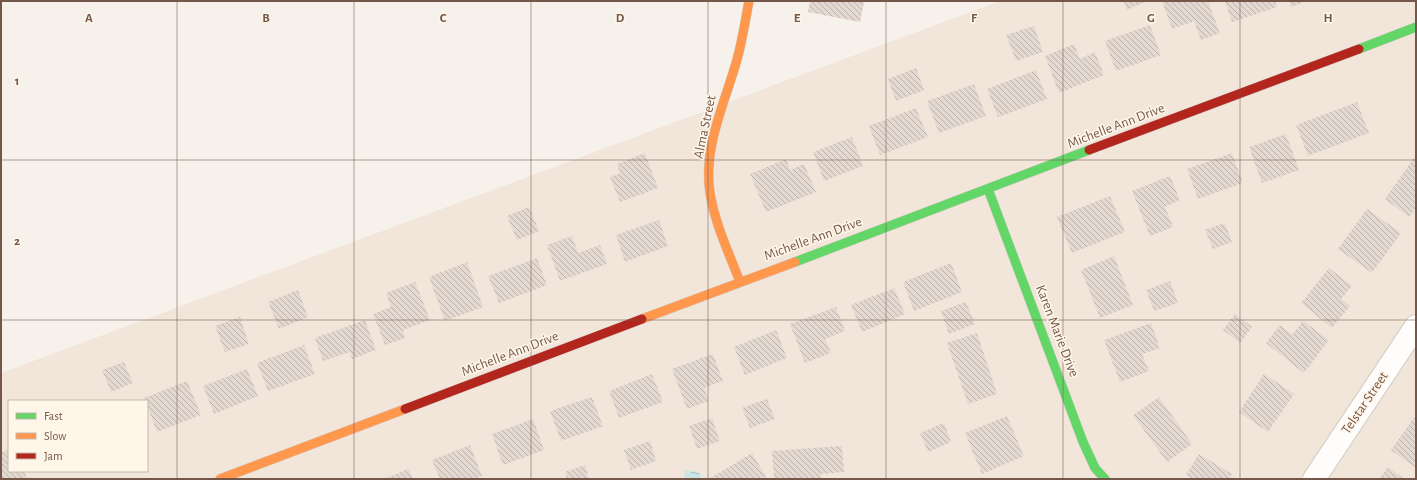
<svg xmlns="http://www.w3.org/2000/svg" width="1417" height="480" viewBox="0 0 1417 480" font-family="'Alegreya Sans',sans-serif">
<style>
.residential{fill:#f2e6da;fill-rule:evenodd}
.water{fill:url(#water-ripples)}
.building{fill:url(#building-back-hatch)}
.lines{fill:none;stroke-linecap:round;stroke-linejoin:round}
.street-casing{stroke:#d5ccc6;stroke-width:24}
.fast-casing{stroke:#d6ccc6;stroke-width:10}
.slow-casing{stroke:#d6ccc6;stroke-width:10}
.jam-casing{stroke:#d6ccc6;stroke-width:10}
.street{stroke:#fefdfc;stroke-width:22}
.fast{stroke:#63d668;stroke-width:9}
.slow{stroke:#ff974d;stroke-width:9}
.jam{stroke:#b3261e;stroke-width:9}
.grid{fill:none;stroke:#755749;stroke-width:1;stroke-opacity:0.55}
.labels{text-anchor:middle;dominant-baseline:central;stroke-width:3;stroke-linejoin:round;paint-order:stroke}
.street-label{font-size:14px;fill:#755749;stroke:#fff6ea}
.grid-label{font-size:13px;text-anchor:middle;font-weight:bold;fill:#755749;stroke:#fff6ea;stroke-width:3;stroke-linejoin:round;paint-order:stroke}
</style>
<defs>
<pattern id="water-ripples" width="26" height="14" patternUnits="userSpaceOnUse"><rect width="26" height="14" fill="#cbe6e7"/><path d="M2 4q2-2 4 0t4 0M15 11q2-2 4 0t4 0" fill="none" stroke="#a9bdbd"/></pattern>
<pattern id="building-back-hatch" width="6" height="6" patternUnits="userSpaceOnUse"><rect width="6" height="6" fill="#e3d9d1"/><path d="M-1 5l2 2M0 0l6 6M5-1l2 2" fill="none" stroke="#bdb3ac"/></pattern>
</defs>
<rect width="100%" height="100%" fill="#f6f1ea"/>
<path class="residential" d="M1000,1H1416V479H1V373ZM9,401H147V471H9Z"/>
<path class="water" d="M685,470L701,473L700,479H684Z"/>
<path class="building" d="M810,1L864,2L860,22L808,12Z
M1124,1H1147L1127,10Z
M1162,1H1208L1220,33L1201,40L1194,21L1172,29Z
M1225,1H1275L1277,7L1232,22Z
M1289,1H1307L1291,7Z
M1150,25L1161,55L1116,71L1105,41Z
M1034,26L1043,52L1016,61L1006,35Z
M1074,44L1080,59L1095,52L1104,75L1059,93L1045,56Z
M916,68L924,90L896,101L888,79Z
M1036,70L1047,99L998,117L987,89Z
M974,84L986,116L939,133L927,101Z
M1357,102L1369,133L1308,156L1296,125Z
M916,108L928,137L880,155L869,126Z
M1286,134L1299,170L1262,183L1249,147Z
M852,137L863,166L824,181L813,152Z
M645,153L658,188L620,202L610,177L620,173L617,164Z
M1232,153L1243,183L1198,199L1187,169Z
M1416,155V207L1409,217L1385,199Z
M786,159L790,170L804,164L816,192L766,212L750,174Z
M1170,176L1180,200L1165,207L1173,227L1150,236L1132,191Z
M1110,196L1125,232L1072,253L1057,217Z
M529,207L539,231L517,240L507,216Z
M1367,209L1401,233L1372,273L1338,249Z
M659,220L668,246L625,262L616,235Z
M1225,223L1232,242L1213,249L1205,230Z
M572,236L578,253L600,245L607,264L560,281L547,245Z
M1114,256L1133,305L1100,318L1081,270Z
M537,258L547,285L499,303L488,276Z
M467,262L483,307L445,321L429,277Z
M951,263L962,292L914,311L903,282Z
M1329,268L1352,286L1341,299L1350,306L1332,328L1301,303Z
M1170,281L1178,303L1154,311L1146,290Z
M415,282L430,320L403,330L405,338L385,345L373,314L391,307L386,293Z
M894,288L905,314L862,332L851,305Z
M298,290L308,317L279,329L268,302Z
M966,302L975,324L949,334L941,311Z
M836,307L845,331L825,339L831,353L805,363L790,324Z
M1235,314L1252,327L1240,343L1223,330Z
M240,317L249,344L225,352L215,326Z
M365,320L376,350L352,359L350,352L323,361L315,338Z
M1303,321L1329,340L1304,373L1266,343L1280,325L1292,335Z
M1151,323L1160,348L1142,354L1149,371L1120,382L1104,340Z
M776,330L787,358L745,375L734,347Z
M977,333L997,394L968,404L947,343Z
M304,345L315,374L268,391L257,363Z
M713,354L723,381L704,388L709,401L687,409L672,369Z
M124,362L133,383L111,392L102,370Z
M247,369L258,396L214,414L203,386Z
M652,374L663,402L619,418L609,391Z
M1264,374L1294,394L1268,432L1239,412Z
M187,381L201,415L157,432L147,406V401H145L144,398Z
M592,397L603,426L561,441L550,411Z
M1159,397L1192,444L1167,462L1133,415Z
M767,399L775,419L750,428L742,408Z
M1416,415V468L1391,450Z
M1007,416L1024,456L982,474L965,433Z
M712,418L720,441L697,449L689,426Z
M533,419L544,450L503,465L492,434Z
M944,423L951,442L928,452L920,433Z
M650,441L656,461L631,470L624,450Z
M470,445L482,476L474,479H440L432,460Z
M842,446L844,472L821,474L822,479H774L772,451Z
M9,450V471H24L27,479H1V452Z
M752,453L766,477L762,479H709Z
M1199,454L1232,474L1229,479H1192L1186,475Z
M585,465L589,479H567L565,472Z
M1388,467L1404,479H1379Z
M409,469L413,479H383Z"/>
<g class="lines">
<g class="street-casing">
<path id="street" d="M1314,479L1416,326"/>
</g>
<g class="fast-casing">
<path id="fast" d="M1359,49L1416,27
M988,189L1083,442L1095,468L1105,479
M795,262L1089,150"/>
</g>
<g class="slow-casing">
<path id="slow" d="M740,282C729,253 715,224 710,193C703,148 724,105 736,63C742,43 745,22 749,1
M642,319L795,262
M220,479L405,409"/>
</g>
<g class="jam-casing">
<path id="jam" d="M1089,150L1359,49
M405,409L642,319"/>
</g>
<use href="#street" class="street"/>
<use href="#fast" class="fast"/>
<use href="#slow" class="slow"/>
<use href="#jam" class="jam"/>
</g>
<path class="grid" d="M177,1V479M354,1V479M531,1V479M708,1V479M886,1V479M1063,1V479M1240,1V479M1,160H1416M1,320H1416"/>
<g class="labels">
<g class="street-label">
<text transform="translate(1116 126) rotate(-21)">Michelle Ann Drive</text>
<text transform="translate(705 127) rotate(-78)">Alma Street</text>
<text transform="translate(813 239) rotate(-20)">Michelle Ann Drive</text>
<text transform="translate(1057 331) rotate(69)">Karen Marie Drive</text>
<text transform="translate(510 354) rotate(-21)">Michelle Ann Drive</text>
<text transform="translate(1365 403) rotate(-56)">Telstar Street</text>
</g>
</g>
<g class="grid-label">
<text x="89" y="22">A</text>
<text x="266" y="22">B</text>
<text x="443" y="22">C</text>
<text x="620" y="22">D</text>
<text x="797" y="22">E</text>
<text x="974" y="22">F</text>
<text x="1151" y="22">G</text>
<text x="1328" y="22">H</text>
<text x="17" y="85">1</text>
<text x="17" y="245">2</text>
</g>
<rect width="1417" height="480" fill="none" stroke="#755749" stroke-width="4"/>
<rect x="8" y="400" width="140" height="72" fill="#fff6ea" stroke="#c8b6aa"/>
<rect x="16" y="413" width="20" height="6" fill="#63d668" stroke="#c8b6aa"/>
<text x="44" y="420" font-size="12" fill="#755749">Fast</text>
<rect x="16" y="433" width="20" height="6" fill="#ff974d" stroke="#c8b6aa"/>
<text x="44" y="440" font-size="12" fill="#755749">Slow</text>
<rect x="16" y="453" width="20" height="6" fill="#b3261e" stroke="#c8b6aa"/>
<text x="44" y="460" font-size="12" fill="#755749">Jam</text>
</svg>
